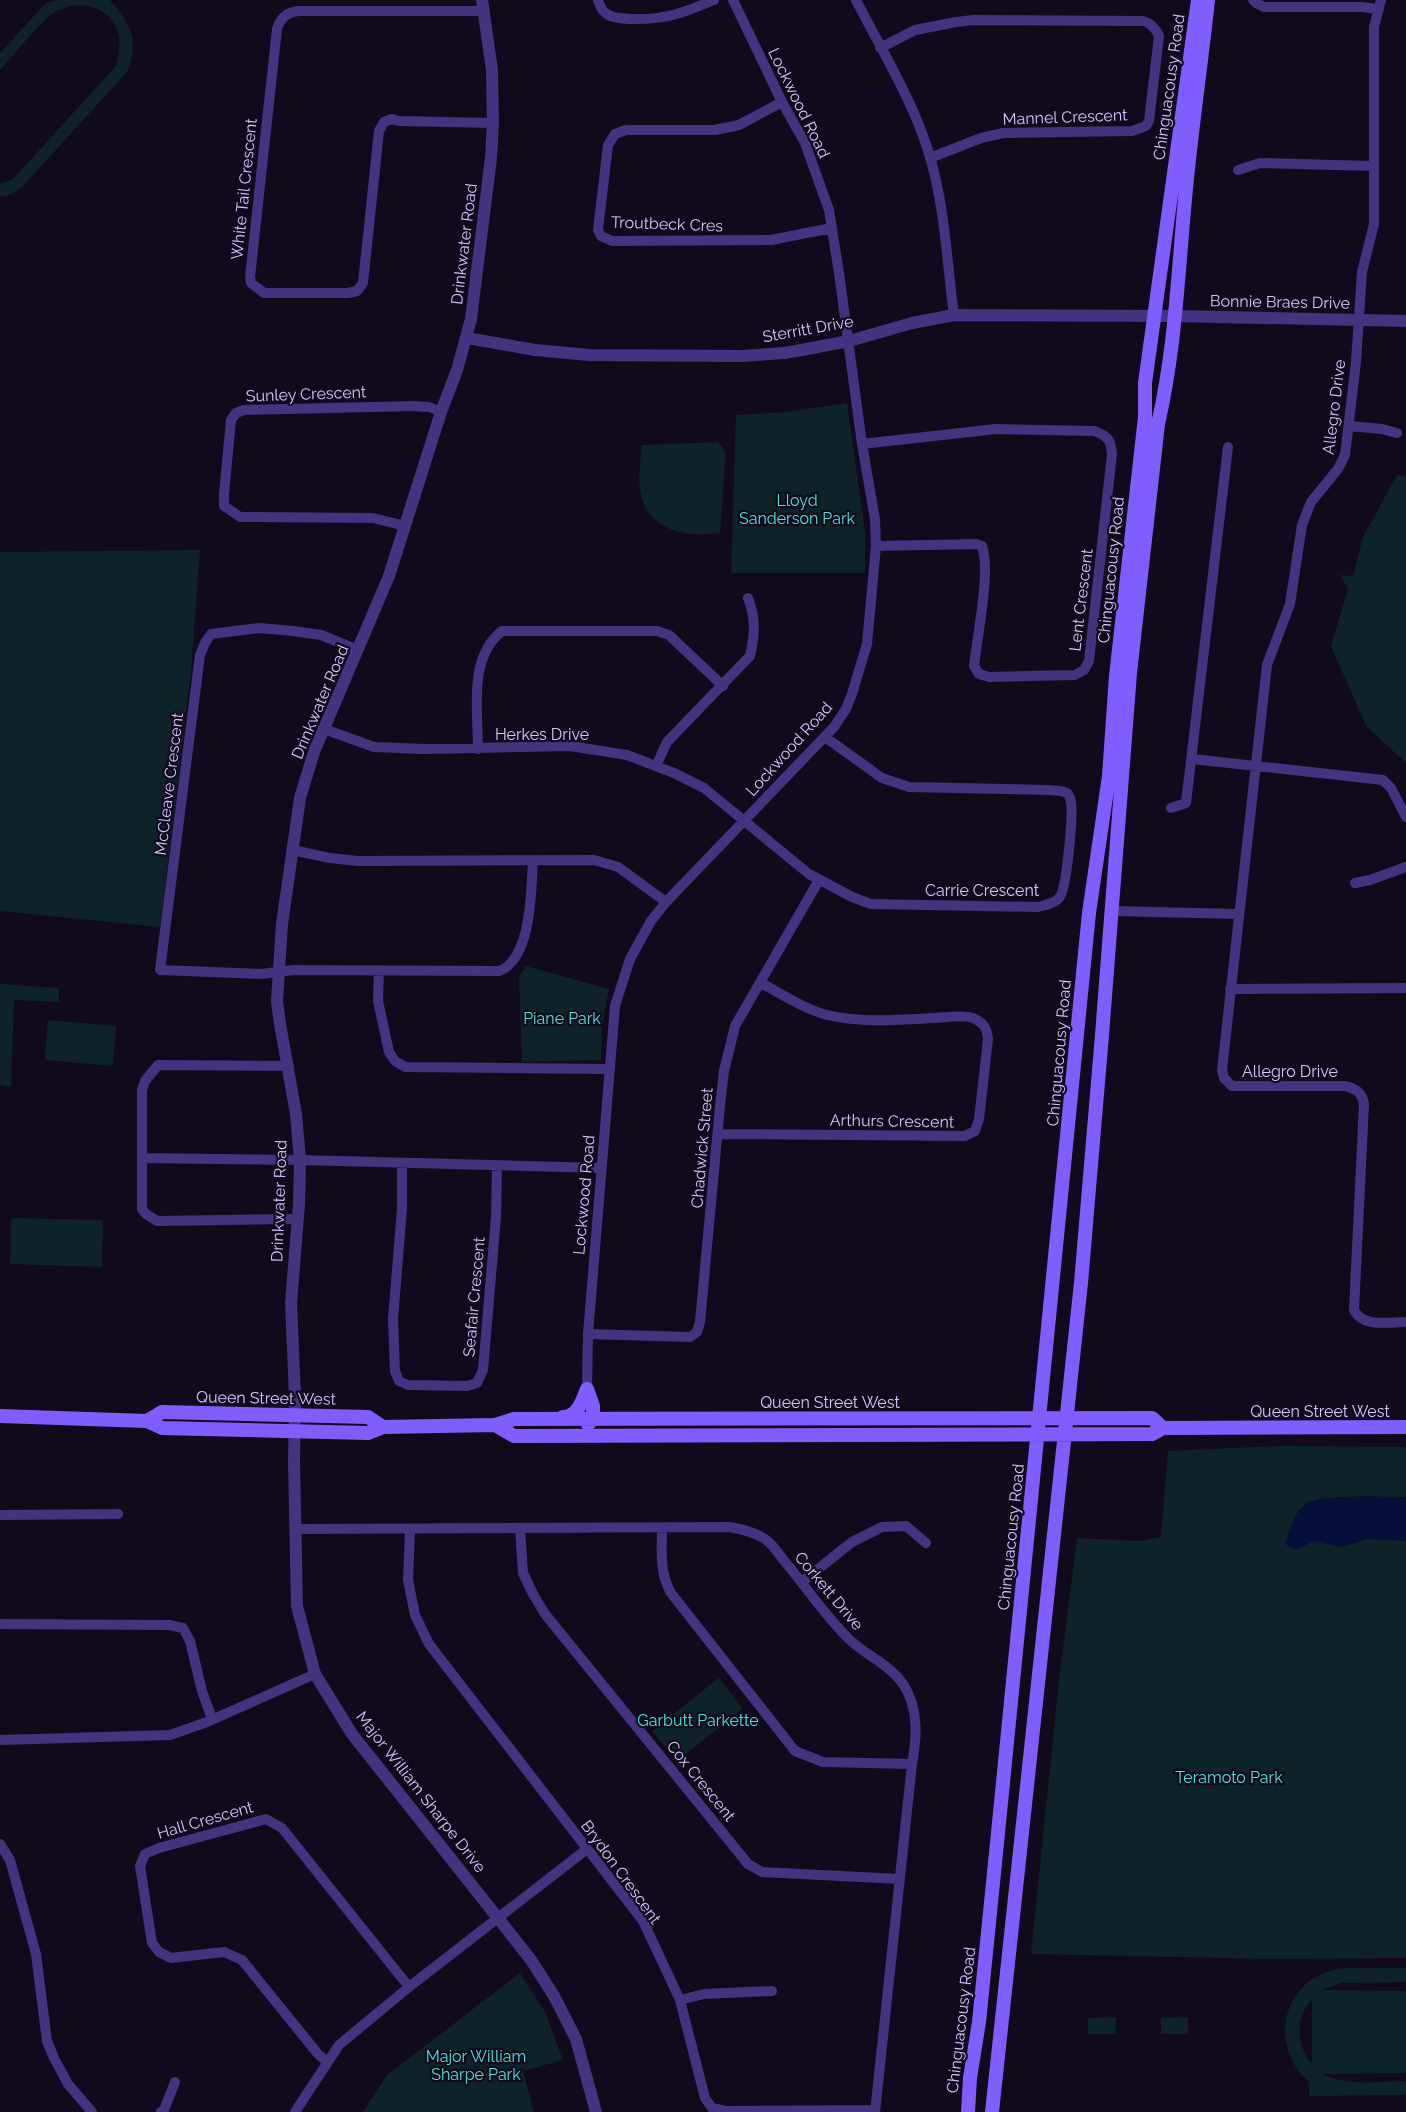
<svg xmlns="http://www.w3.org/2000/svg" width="1406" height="2112" viewBox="0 0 1406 2112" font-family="Raleway,sans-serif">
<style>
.green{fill:#0d2327;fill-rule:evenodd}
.water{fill:#060f3a}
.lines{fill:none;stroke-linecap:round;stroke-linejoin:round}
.minor{stroke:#44337e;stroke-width:10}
.tertiary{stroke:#44337e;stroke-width:12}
.secondary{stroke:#805dff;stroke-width:14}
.labels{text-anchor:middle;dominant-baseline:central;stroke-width:4.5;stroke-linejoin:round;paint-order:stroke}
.street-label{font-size:16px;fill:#d7c6ff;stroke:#110a1d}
.park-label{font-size:16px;fill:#4de4db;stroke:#110a1d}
</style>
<rect width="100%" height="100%" fill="#110a1d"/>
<path class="green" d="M56,0H110C131,25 140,39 127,72L21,188L7,196H0V184L13,179L116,66C121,48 122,33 110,18C96,2 68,2 51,15C35,28 15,54 0,70V53L45,4Z
M847,403L865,531V573H731L736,415L786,412Z
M718,442L726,452L720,533C693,537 659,534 645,506C636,488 640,463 642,445Z
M1397,475L1406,476V763L1366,726L1331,646L1348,589L1340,575L1353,576L1363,537Z
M200,550L191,672L160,927L0,911V552Z
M526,966L609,989L602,1026L601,1060L522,1062L519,977Z
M0,984L59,988V1002L14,1000L11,1087L0,1085Z
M48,1020L116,1026L113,1066L45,1060Z
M11,1218L103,1220L102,1267L10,1264Z
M1280,1446L1406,1447V1958L1275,1959L1031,1954L1059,1680L1077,1538L1139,1541L1161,1537L1168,1451Z
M719,1678L743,1709L677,1761L652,1731Z
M1346,1968H1406V1982L1341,1983L1322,1990L1406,1991V2073L1323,2074C1347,2087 1379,2081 1406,2081V2095L1309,2096V2082C1264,2042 1286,1972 1346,1968ZM1312,1999V2064C1296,2045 1295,2018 1312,1999Z
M520,1973L545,2012L563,2060L523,2071L534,2112H363L387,2075Z
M1116,2017L1115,2034H1088V2018Z
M1188,2017V2034H1161V2018Z"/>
<path class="water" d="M1406,1497V1541L1369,1539L1341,1547L1313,1541L1296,1551L1285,1544C1290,1530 1293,1513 1307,1503C1319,1494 1387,1497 1406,1497Z"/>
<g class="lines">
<path class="minor" d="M598,0C603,18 614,18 631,19C666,20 683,13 714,0
M856,0C882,51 914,102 930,157C945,208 947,263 954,315
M1253,0L1256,3L1264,7H1362L1377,9
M1381,0L1374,27V224L1362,272L1356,362L1345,455L1338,469L1311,502L1302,525L1290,604L1267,665L1222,1070L1224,1078L1232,1086H1344C1355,1088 1362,1092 1364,1104L1354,1310C1363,1328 1389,1322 1406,1322
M484,11H299C287,12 280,18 277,29L250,277L251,283L264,293H348L357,291L363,283L379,131L384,122L392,119L399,121L493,123
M880,48L915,30L956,22L973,20L1143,21C1151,23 1156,29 1159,36L1149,121L1146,126L1132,131L1003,133L981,138L930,158
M782,102L739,125L715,130H626L615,134L608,145L598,230L601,236L612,241L771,240L832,228
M1238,170L1260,163L1373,166
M1349,426L1382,429L1397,433
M862,444L996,429L1094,431C1108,436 1111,440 1112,454L1089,661L1084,670L1075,675L989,677L979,674L974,666C977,637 991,571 982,546L976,544L876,546
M405,526L373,518L240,517L224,506V494L231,420L236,413L244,410L414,406L429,407L441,412
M358,650L321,635L293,631L259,628L211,634L205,643L200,655L160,970L261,974L293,970L499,971C532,959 531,890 533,861
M324,729L374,747L424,749L570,746L627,755L674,773L704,788L809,874L852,897L871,904L1038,907C1045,905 1054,904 1059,898C1067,890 1073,815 1071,802C1070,797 1070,797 1067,793L1061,791L1047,790L909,787L882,778L825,737
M478,749C478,710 468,658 502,631H657L669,635L723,686
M1192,759L1383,780L1391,788L1406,817
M656,766L667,742L750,656C755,635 756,618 748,598
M1171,808L1186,803L1228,447
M292,850L330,858L358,861L594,860L618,867L666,902
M1355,883L1370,880L1406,867
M1112,911L1238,914
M379,970L378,1001L389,1052L395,1061L405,1067L610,1069
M1230,989L1406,988
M289,1066L158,1065L145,1081L142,1090V1209L146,1214L157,1221L298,1219
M718,1134L965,1136L975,1131L979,1119L988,1039C987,1028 984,1023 973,1018C962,1014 944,1018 932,1018C898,1020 861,1023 827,1015C804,1009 782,994 761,983
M142,1158L300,1160L602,1168
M402,1164V1209L393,1319L395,1371L399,1381L408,1385L467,1386L477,1383L483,1370L496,1217L497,1166
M588,1334L690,1337L697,1332L700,1322L720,1106L724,1071L735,1026L819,880
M587,1389L588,1334L615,1006L630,959L651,921L666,902L834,727L846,709L852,694L867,644L876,546L875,519L862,444L839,273L829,210L805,143L782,102L733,0
M0,1515L118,1514
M662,1528C662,1551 659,1572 671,1593L795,1751L823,1762L912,1764
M296,1529L730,1527C741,1529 755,1532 765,1539C773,1544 779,1555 786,1563C807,1588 826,1617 850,1640C867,1656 889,1664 903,1684C919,1708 917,1737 912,1764L875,2112
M520,1529L523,1573L533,1594L545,1614L748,1864L762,1872L900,1879
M410,1530L408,1580L415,1615L429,1644L643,1921L680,2000L705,2098L712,2108L726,2111L875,2110
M802,1582L852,1542L882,1527L906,1526L926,1543
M0,1624L169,1625L183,1628L190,1641L202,1691L212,1719
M0,1740L170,1735L207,1722L315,1674
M0,1844L10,1860L36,1954L47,2041L54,2058L68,2084L92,2112
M680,2000L704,1994L772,1991
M327,2062L318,2054L242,1960L224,1952L171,1958L159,1952L152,1943L140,1866L145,1854L159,1848L266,1819L282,1828L409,1987
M161,2112L164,2110L175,2082
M295,2112L339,2045L409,1987L587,1849"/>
<path class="tertiary" d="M482,0L492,70L493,123L491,158L471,319L457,370L441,412L389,576L314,752L300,798L282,924L277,1001L280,1024L296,1114L300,1160L299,1204L291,1303L295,1397L294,1462L297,1606L315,1674L352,1734L505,1927L531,1960L554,1996L576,2039L596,2112
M467,338L535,350L589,355L741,356L784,353L807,349L849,341L912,323L954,315L1173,316L1406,321"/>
<path class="secondary" d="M587,1389L593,1406V1419L588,1424
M0,1416L147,1421L162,1428L368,1433L383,1427L495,1425L514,1419L1152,1418L1163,1428
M563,1417C578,1417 582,1401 587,1389
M147,1421L162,1412L368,1417L383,1427
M495,1425L514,1436L1152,1434L1163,1428L1406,1427
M968,2112L970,2078L979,2022L998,1833L1089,913L1109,776L1116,676L1145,417V383L1198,0
M992,2112L1081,1283L1102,1035L1130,673L1158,424C1175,351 1178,274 1185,199C1191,132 1201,66 1208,0"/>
</g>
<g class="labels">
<g class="street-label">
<text transform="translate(1169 87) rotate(-82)">Chinguacousy Road</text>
<text transform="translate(799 103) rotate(64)">Lockwood Road</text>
<text transform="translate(1065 117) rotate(-2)">Mannel Crescent</text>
<text transform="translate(244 189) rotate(-84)">White Tail Crescent</text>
<text transform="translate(667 224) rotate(2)">Troutbeck Cres</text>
<text transform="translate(464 244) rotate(-83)">Drinkwater Road</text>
<text transform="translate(1280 302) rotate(1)">Bonnie Braes Drive</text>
<text transform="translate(808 329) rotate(-10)">Sterritt Drive</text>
<text transform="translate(306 394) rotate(-2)">Sunley Crescent</text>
<text transform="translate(1334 407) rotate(-83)">Allegro Drive</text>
<text transform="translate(1111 570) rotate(-84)">Chinguacousy Road</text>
<text transform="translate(1081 600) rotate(-83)">Lent Crescent</text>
<text transform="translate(320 702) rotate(-67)">Drinkwater Road</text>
<text x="542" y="734">Herkes Drive</text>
<text transform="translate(789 749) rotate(-48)">Lockwood Road</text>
<text transform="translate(169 784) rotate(-83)">McCleave Crescent</text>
<text x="982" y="890">Carrie Crescent</text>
<text transform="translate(1059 1053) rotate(-85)">Chinguacousy Road</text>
<text x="1290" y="1071">Allegro Drive</text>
<text transform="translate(892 1121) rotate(1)">Arthurs Crescent</text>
<text transform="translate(702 1148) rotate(-85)">Chadwick Street</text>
<text transform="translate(584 1195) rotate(-85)">Lockwood Road</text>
<text transform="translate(279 1201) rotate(-88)">Drinkwater Road</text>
<text transform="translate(474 1297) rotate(-85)">Seafair Crescent</text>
<text transform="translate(266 1398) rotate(1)">Queen Street West</text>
<text x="830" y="1402">Queen Street West</text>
<text x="1320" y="1411">Queen Street West</text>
<text transform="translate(1011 1537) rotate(-84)">Chinguacousy Road</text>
<text transform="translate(829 1591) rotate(50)">Corkett Drive</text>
<text transform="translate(701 1781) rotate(51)">Cox Crescent</text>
<text transform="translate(421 1792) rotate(52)">Major William Sharpe Drive</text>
<text transform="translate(205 1820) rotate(-16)">Hall Crescent</text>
<text transform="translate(621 1872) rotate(54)">Brydon Crescent</text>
<text transform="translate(961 2020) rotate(-83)">Chinguacousy Road</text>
</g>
<g class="park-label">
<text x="797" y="500">Lloyd<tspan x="797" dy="18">Sanderson Park</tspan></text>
<text x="562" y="1018">Piane Park</text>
<text x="698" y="1720">Garbutt Parkette</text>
<text x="1229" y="1777">Teramoto Park</text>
<text x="476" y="2056">Major William<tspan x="476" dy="18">Sharpe Park</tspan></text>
</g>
</g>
</svg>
